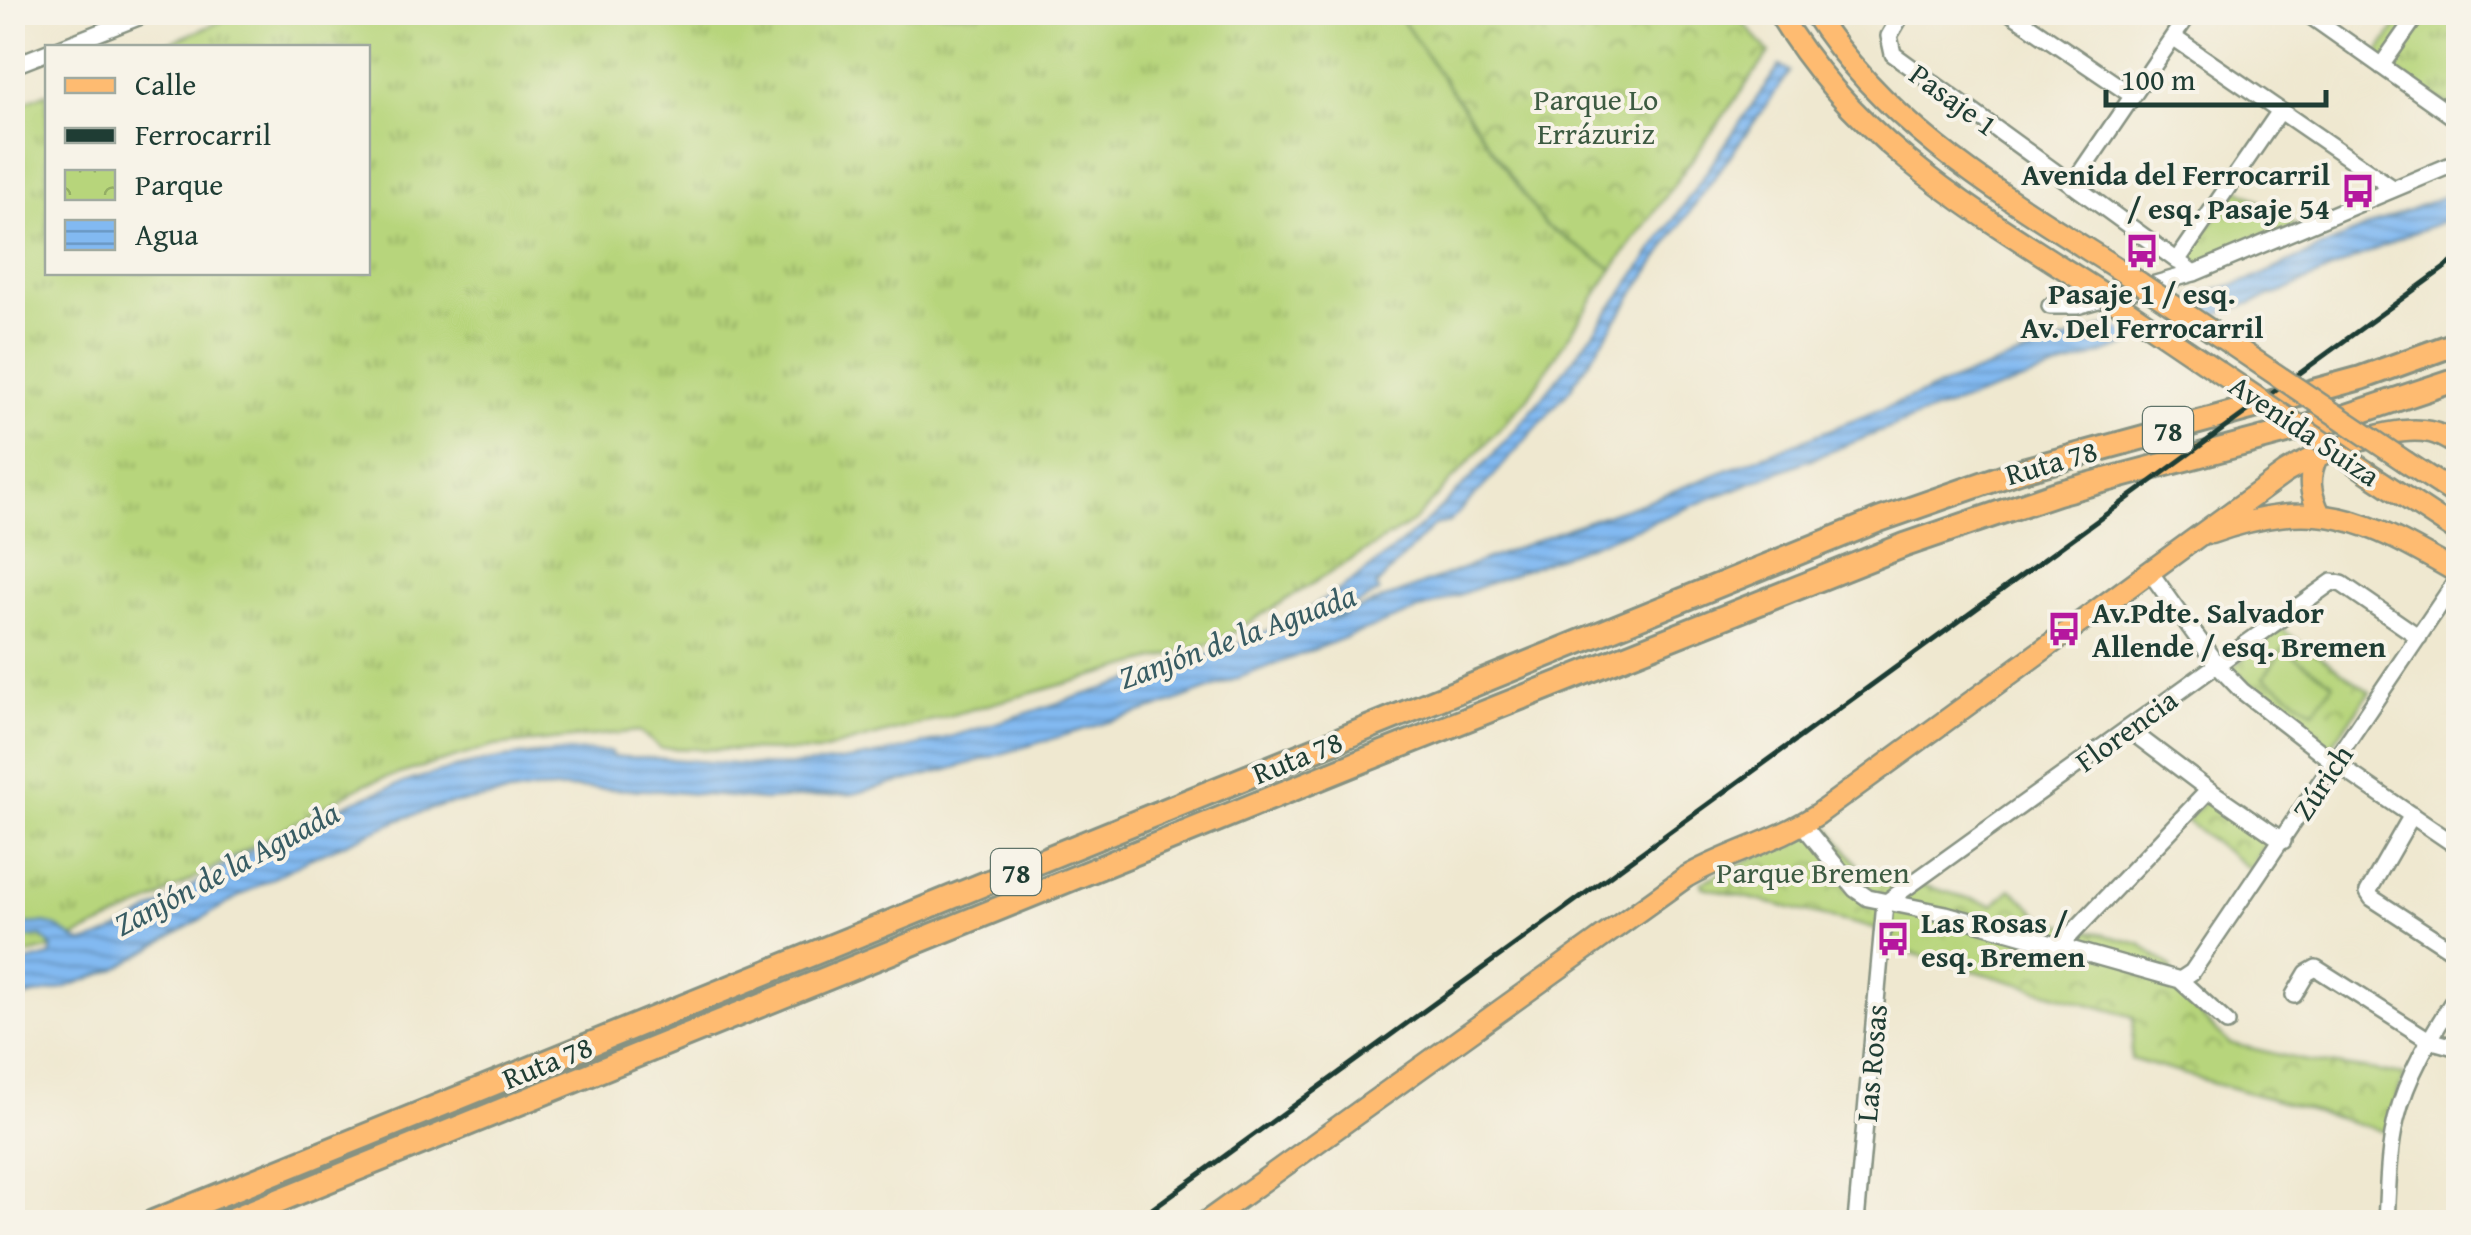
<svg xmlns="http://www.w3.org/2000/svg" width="2471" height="1235" viewBox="0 0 2471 1235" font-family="'Gentium Book Plus',serif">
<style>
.grass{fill:url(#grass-tufts);stroke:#6b8958;stroke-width:2.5}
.park{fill:url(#park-crowns);stroke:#6b8958;stroke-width:2.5}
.garden{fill:#b7d57b;stroke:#6b8958;stroke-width:2.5}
.water{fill:url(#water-rules);stroke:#507b92;stroke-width:2.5}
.pier{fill:#efe8d0}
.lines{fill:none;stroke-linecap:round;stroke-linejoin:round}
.minor-casing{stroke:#879282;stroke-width:20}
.major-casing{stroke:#879282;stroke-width:25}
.highway-casing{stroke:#879282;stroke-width:28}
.minor{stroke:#fff;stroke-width:15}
.major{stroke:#febb71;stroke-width:20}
.highway{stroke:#febb71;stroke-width:22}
.rail{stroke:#1f3d34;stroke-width:5}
.major-bridge-casing{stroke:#879282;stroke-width:25;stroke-linecap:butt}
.major-bridge{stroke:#febb71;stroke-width:20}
.labels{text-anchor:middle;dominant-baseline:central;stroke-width:8;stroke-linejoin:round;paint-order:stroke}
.shield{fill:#f7f3e8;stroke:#60746a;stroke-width:2.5}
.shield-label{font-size:28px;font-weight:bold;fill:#1f3d34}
.park-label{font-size:30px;fill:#3d5b42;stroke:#f7f3e8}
.street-label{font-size:30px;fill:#1f3d34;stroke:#f7f3e8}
.poi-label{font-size:30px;font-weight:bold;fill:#1f3d34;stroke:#f7f3e8;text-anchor:start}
.water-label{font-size:32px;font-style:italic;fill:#385c63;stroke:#f7f3e8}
</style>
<defs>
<pattern id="grass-tufts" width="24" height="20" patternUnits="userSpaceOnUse" patternTransform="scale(2.5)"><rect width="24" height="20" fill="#b7d57b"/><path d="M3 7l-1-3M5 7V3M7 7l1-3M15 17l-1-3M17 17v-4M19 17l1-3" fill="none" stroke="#94ae66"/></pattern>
<pattern id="park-crowns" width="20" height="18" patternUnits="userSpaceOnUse" patternTransform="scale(2.5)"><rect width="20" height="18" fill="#b7d57b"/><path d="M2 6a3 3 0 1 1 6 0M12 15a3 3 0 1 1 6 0" fill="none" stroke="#94ae66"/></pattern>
<pattern id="water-rules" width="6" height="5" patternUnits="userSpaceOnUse" patternTransform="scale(2.5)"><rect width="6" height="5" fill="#82b9f1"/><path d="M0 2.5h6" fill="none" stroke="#6a98c4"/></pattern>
</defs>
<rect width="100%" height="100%" fill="#f7f3e8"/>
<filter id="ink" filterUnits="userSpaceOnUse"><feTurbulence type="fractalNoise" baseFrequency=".01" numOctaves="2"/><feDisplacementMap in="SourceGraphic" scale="20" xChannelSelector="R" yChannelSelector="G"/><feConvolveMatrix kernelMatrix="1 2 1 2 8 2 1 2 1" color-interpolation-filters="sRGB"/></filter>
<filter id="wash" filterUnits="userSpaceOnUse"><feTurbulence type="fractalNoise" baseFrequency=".0048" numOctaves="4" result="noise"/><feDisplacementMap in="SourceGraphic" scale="40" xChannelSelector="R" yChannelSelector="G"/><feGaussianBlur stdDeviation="2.25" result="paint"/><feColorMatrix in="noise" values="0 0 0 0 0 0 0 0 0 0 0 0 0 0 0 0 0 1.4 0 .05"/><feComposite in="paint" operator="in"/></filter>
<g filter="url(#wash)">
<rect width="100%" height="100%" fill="#efe8d0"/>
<path class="grass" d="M244,12L1397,13L1545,225L1613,269L1527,399L1413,522L1217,642L817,752L660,748L639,731L494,746L365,784L144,906L48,949L13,958V107L47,93L48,272H368V48L159,47Z
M2405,13H2458V112L2375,58Z
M2238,188L2297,226L2193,268L2182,261Z"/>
<path class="park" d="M1397,13H1735L1769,53L1613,269L1545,225Z
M2280,628L2370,692L2328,750L2231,668Z
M2209,796L2267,841L2251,870L2186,821Z
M1826,823L1860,868L1993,905L2011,889L2046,920L2140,944L2171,967L2176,992L2229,1043L2302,1060L2404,1075L2386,1132L2131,1059L2134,1017L1877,943V929L1703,887L1702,882Z"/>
<path class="garden" d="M2283,649L2333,683L2314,711L2264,677Z"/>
<path class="water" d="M1780,65L1790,72L1679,227L1570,389L1491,479L1449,522L1434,525L1376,586L1379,592L1328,621L1571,527L1658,497L1987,368L2158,308L2253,279L2378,222L2458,191V216L2407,235L2280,293L1917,417L1646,524L1169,704L947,770L853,794L764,800L652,790L574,788L533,790L444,805L404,818L311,858L248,891L117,969L57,990L13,1000V966L50,956L52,948L42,936L13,939V927C27,924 43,920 57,927C66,931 73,942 83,942C112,942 211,872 243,855C360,791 475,747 611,752L612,757C675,756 737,769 800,765C892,760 983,727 1071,699C1146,675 1228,654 1297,616C1503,502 1647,253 1780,65Z"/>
<path class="pier" d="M2185,294L2221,318L2143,345L2106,320Z"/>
</g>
<g filter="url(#ink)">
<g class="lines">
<g class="minor-casing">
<path id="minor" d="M1903,12L1889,36L1893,54L2194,273
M2009,12L2133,96
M2305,12L2458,120
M2173,37L2394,189
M60,48L151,12
M12,66L48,52
M2381,66L2419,12
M2072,185L2190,12
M2177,261L2280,111
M2050,306H2077L2194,273L2458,162
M2150,572L2217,665L2242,691L2335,763L2458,847
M2128,729L2209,790L2283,841
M2458,740V747
M2412,815L2368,892L2372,898L2458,954
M1802,824L1855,889L1868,898L1946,914L2180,980L2227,1023
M1885,903L2332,582L2342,584L2419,637
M2059,947L2209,790
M2180,980L2192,972L2458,578
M2294,995L2307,973L2316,968L2429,1040L2458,1048
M1856,1222L1885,903
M2386,1222C2388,1189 2388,1153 2396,1120C2407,1074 2433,1033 2458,993"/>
</g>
<g class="major-casing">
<path id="major" d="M1778,12C1857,145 1976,212 2102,293
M1813,12C1892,136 2020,205 2140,283
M2317,457C2307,478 2310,494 2320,514
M2406,462L2458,496
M2367,472L2458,532
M2211,533C2319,495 2365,519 2458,573
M1206,1222L1686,877C1729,852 1776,842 1818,814L2285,473C2318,453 2392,424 2430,432C2441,434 2449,440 2458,446"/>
</g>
<g class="highway-casing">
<path id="highway" d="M153,1222L1879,520L2019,471L2361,378L2458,343
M226,1222L1360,762L1905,545L2057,493L2347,416L2458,379"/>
</g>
<use href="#minor" class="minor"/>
<use href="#major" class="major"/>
<use href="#highway" class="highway"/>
<path class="rail" d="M1134,1222L2458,258"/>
<g class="major-bridge-casing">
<path id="major-bridge" d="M2140,283L2406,462
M2102,293L2367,472"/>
</g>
<use href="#major-bridge" class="major-bridge"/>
</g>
</g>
<defs>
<g id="bus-bare" transform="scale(2.7)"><path d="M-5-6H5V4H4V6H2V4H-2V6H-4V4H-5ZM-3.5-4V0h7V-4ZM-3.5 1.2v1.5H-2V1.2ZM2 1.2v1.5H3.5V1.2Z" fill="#b5179e" stroke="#f7f3e8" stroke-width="2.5" paint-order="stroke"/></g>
</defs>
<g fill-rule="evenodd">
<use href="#bus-bare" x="2358" y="191"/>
<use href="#bus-bare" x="2142" y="251"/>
<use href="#bus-bare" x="2064" y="629"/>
<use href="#bus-bare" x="1893" y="939"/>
</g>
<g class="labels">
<g class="shield">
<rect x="2143" y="407" width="50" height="46" rx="8"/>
<rect x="991" y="849" width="50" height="46" rx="8"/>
</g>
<g class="shield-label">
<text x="2168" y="430">78</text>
<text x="1016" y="872">78</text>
</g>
<g class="park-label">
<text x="1596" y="99">Parque Lo<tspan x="1596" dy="34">Errázuriz</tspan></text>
<text x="1813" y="872">Parque Bremen</text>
</g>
<g class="street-label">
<text transform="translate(1954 99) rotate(36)">Pasaje 1</text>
<text transform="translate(2305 430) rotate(34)">Avenida Suiza</text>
<text transform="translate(2051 462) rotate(-16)">Ruta 78</text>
<text transform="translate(2126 730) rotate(-36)">Florencia</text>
<text transform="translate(1297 757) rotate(-22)">Ruta 78</text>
<text transform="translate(2322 782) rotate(-56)">Zúrich</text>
<text transform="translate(547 1062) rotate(-22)">Ruta 78</text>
<text transform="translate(1871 1063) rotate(-85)">Las Rosas</text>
</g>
<g class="poi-label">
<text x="2330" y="174" text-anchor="end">Avenida del Ferrocarril<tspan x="2330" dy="34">/ esq. Pasaje 54</tspan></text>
<text x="2142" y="293" text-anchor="middle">Pasaje 1 / esq.<tspan x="2142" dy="34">Av. Del Ferrocarril</tspan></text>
<text x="2092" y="612">Av.Pdte. Salvador<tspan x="2092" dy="34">Allende / esq. Bremen</tspan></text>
<text x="1921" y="922">Las Rosas /<tspan x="1921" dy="34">esq. Bremen</tspan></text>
</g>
<g class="water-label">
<text transform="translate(1237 636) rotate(-20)">Zanjón de la Aguada</text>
<text transform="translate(226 868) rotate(-28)">Zanjón de la Aguada</text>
</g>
</g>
<rect width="2471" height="1235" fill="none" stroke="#f7f3e8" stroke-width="50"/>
<rect x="45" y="45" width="325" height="230" fill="#f7f3e8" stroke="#a1aaa0" stroke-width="2.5"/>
<rect x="65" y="78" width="50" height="15" fill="#febb71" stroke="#a1aaa0" stroke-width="2.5"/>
<text x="135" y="95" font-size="30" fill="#1f3d34">Calle</text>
<rect x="65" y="128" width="50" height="15" fill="#1f3d34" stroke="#a1aaa0" stroke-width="2.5"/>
<text x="135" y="145" font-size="30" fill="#1f3d34">Ferrocarril</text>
<rect x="65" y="170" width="50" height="30" fill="url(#park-crowns)" stroke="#a1aaa0" stroke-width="2.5"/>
<text x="135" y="195" font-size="30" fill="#1f3d34">Parque</text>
<rect x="65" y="220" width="50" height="30" fill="url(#water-rules)" stroke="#a1aaa0" stroke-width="2.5"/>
<text x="135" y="245" font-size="30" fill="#1f3d34">Agua</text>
<path d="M2106 90v15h220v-15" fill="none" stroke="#1f3d34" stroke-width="5"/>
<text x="2121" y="90" font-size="30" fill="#1f3d34" stroke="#f7f3e8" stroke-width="8" paint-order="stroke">100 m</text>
</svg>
